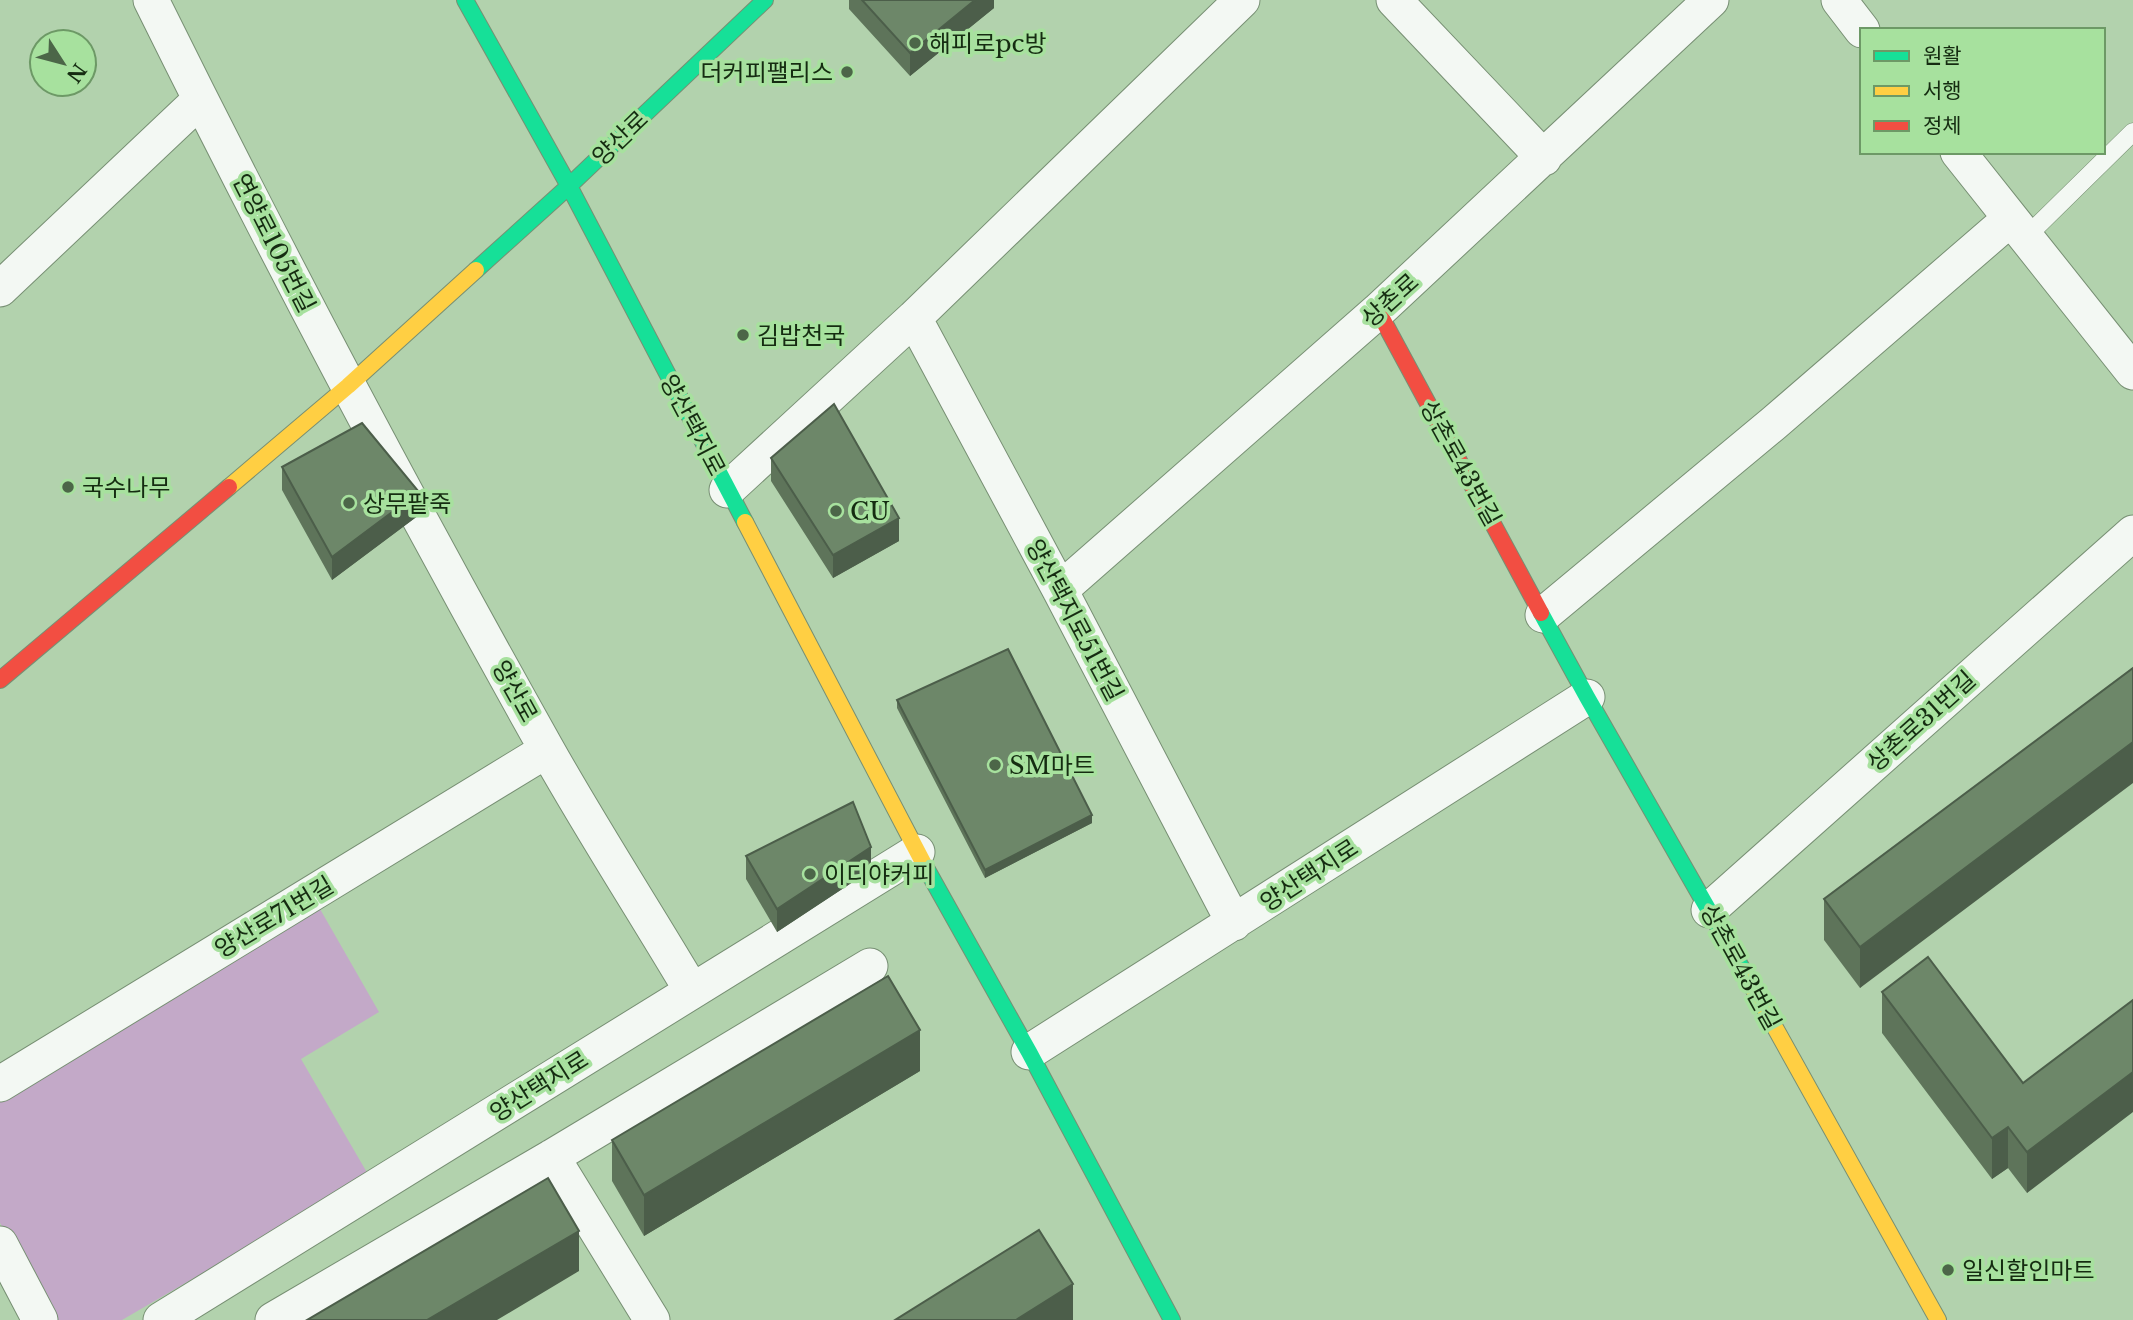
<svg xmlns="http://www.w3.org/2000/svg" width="2133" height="1320" viewBox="0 0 2133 1320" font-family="'Libre Baskerville','Noto Sans KR',serif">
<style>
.green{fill:#c3a9c8}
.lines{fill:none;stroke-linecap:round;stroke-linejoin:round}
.lane-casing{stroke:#778f73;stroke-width:19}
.street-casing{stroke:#778f73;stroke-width:37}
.fast-casing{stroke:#778f73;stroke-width:18}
.slow-casing{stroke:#778f73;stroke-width:18}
.jam-casing{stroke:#778f73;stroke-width:18}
.lane{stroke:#f3f8f3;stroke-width:18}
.street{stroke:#f3f8f3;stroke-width:35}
.fast{stroke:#16e098;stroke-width:16}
.slow{stroke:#ffcf43;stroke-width:16}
.jam{stroke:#f24e42;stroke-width:16}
.wall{fill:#5e745a}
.shaded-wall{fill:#4c5e4a}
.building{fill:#6d8769;stroke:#4c5e4a;stroke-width:2}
.poi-dot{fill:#4c6648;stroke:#a7e19e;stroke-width:2.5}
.labels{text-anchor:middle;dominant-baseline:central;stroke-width:7;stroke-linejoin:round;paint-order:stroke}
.poi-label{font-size:24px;fill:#152c11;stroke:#a7e19e;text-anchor:start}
.street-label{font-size:24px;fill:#152c11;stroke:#a7e19e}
</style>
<rect width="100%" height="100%" fill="#b2d2ad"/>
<path class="green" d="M320,909L379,1012L301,1059L369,1176L122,1320H53L0,1223V1100Z"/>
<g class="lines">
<g class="lane-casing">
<path id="lane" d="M2025,238L2133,132"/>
</g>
<g class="street-casing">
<path id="street" d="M151,0C276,253 408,502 546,748C592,830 644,910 692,991
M1394,0L1544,158
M1839,0L1862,30
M1958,152L2133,372
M0,289L200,100
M914,318L1060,590L1234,923
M727,490L914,318L1242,0
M1060,590L1378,311L1711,0
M1543,615L1774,423L2010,219
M1709,910L2133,533
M1029,1052L1587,697
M0,1084L547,750
M552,1157L652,1320
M0,1244L40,1320
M161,1320L917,852
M273,1320L552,1157L870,966"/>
</g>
<g class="fast-casing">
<path id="fast" d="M465,0L569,186L745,522
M476,270L569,186L765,0
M1541,613L1587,697L1744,972
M926,868L1029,1052L1172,1320"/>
</g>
<g class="slow-casing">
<path id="slow" d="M229,487L348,386L476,270
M745,522L926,868
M1744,972L1938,1320"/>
</g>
<g class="jam-casing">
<path id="jam" d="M1378,311L1541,613
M0,680L229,487"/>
</g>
<use href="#lane" class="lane"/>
<use href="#street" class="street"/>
<use href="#fast" class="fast"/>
<use href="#slow" class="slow"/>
<use href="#jam" class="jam"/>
</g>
<path class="wall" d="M849,0H994V8L910,76L849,9Z
M771,458L899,541L833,578L771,481Z
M282,467L419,515L332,580L282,490Z
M2133,668L1860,988L1824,940V899Z
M897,700L1092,823L985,878L897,708Z
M746,856L871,870L777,932L746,879Z
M1882,992L2023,1083L2133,1000L2027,1193L2008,1168L1992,1179L1882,1033Z
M920,1071L644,1236L612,1181V1140Z"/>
<path class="shaded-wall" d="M975,0H994V8L910,76V53Z
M419,492V515L332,580V557Z
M899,518V541L833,578V555Z
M2133,742V783L1860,988V947Z
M1092,815V823L985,878V870Z
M871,847V870L777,932V909Z
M920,1030V1071L644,1236V1195Z
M2133,1072V1112L2027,1193V1152Z
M2008,1127V1168L1992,1179V1138Z
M579,1231V1271L497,1320H427Z
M1073,1284V1320H1016Z"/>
<path class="building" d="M862,0H975L910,53Z
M834,404L899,518L833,555L771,458Z
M362,423L419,492L332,557L282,467Z
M1008,649L1092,815L985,870L897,700Z
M2133,668V742L1860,947L1824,899Z
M853,802L871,847L777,909L746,856Z
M1928,957L2023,1083L2133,1000V1072L2027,1152L2008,1127L1992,1138L1882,992Z
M888,976L920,1030L644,1195L612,1140Z
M548,1178L579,1231L427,1320H307Z
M1039,1230L1073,1284L1016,1320H895Z"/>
<g class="poi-dot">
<circle cx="915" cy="43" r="7"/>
<circle cx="847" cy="72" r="7"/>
<circle cx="743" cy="335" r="7"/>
<circle cx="68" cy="487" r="7"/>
<circle cx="349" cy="503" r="7"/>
<circle cx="836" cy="511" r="7"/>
<circle cx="995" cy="765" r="7"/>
<circle cx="810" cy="874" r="7"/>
<circle cx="1948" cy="1270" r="7"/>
</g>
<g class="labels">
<g class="poi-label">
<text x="929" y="43">해피로pc방</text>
<text x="833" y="72" text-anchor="end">더커피팰리스</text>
<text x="757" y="335">김밥천국</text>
<text x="82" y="487">국수나무</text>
<text x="363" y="503">상무팥죽</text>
<text x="850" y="511">CU</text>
<text x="1009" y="765">SM마트</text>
<text x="824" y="874">이디야커피</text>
<text x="1962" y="1270">일신할인마트</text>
</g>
<g class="street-label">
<text transform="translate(620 138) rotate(-44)">양산로</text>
<text transform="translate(274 243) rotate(63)">연양로105번길</text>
<text transform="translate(1390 300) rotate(-42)">상촌로</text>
<text transform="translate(693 425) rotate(62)">양산택지로</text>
<text transform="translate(1461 463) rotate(61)">상촌로43번길</text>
<text transform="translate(1075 620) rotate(62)">양산택지로51번길</text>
<text transform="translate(515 691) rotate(61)">양산로</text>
<text transform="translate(1921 721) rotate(-42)">상촌로31번길</text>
<text transform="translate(1309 875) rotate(-33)">양산택지로</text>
<text transform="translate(274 917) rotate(-31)">양산로71번길</text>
<text transform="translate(1741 967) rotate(61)">상촌로43번길</text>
<text transform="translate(539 1086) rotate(-32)">양산택지로</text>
</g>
</g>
<rect x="1860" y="28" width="245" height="126" fill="#a7e19e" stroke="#6d9966" stroke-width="2"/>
<rect x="1874" y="51" width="35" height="10" fill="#16e098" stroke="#6d9966" stroke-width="2"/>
<text x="1923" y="63" font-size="21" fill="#152c11">원활</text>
<rect x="1874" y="86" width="35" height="10" fill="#ffcf43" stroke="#6d9966" stroke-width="2"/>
<text x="1923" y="98" font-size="21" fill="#152c11">서행</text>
<rect x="1874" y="121" width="35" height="10" fill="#f24e42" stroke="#6d9966" stroke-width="2"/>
<text x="1923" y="133" font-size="21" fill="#152c11">정체</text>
<g transform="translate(63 63) rotate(126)"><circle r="33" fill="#a7e19e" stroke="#6d9966" stroke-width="2"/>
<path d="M0-5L12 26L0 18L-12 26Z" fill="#4c6648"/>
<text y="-10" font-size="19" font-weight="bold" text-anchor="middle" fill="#152c11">N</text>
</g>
</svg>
